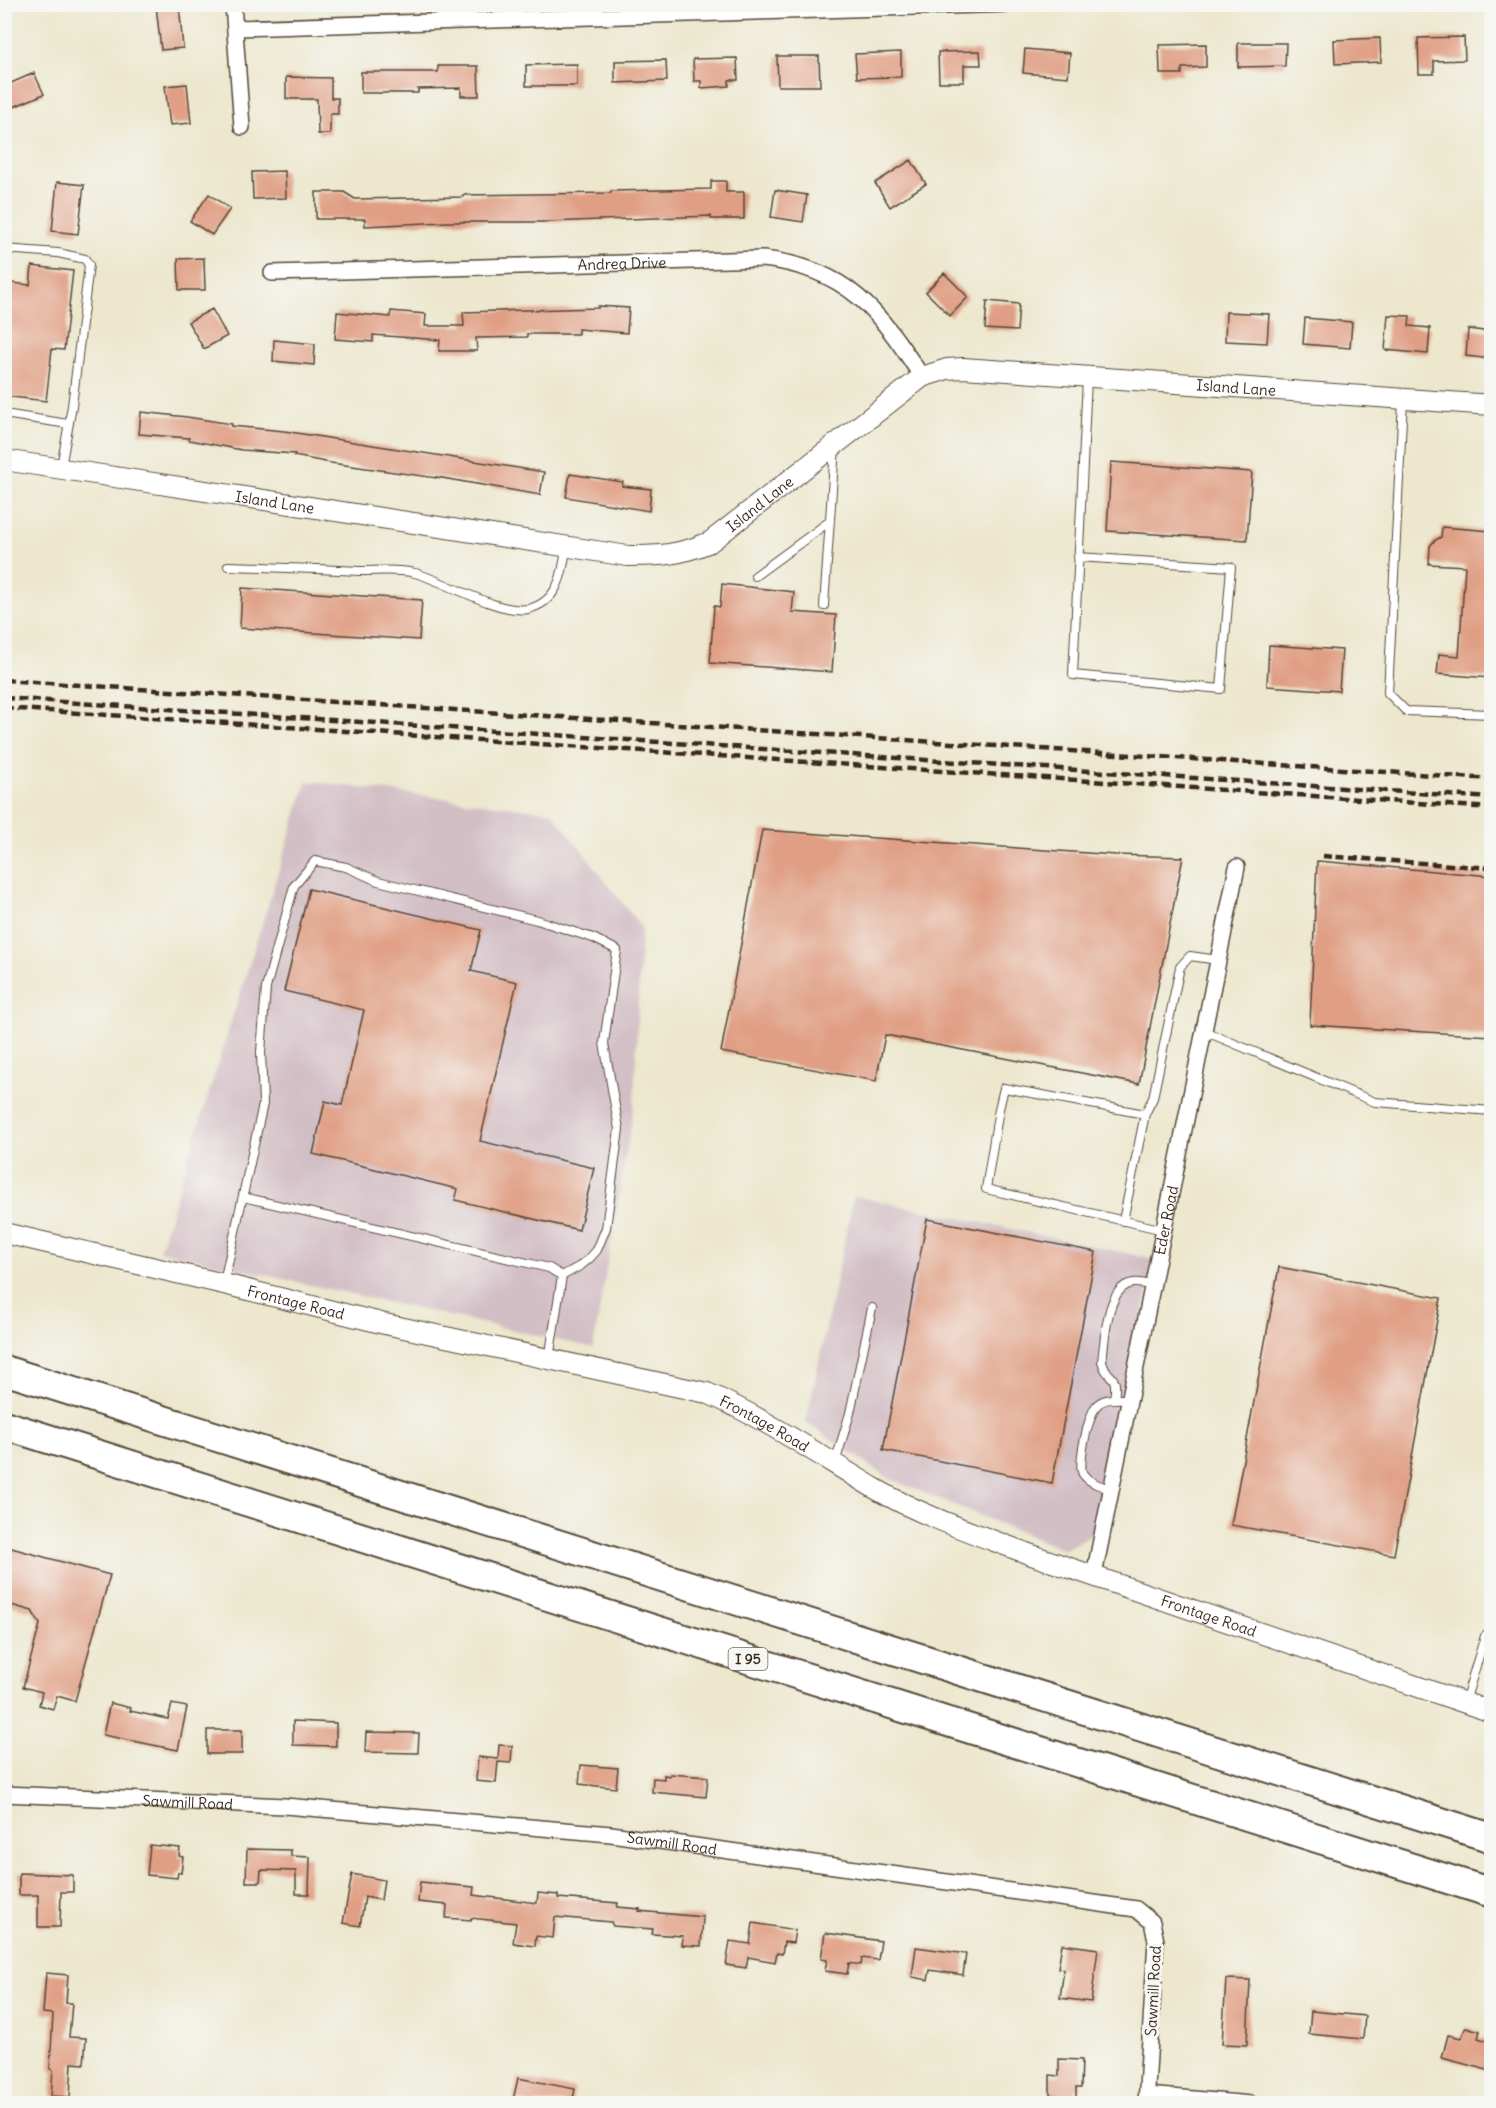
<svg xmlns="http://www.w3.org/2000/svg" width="1496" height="2108" viewBox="0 0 1496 2108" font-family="Delius,sans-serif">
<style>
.industrial{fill:#d2bec5}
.building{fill:#e09f84}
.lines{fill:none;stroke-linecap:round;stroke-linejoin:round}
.service-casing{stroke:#564638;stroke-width:10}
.minor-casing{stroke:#564638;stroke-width:18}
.tertiary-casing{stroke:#564638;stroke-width:22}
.motorway-casing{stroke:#564638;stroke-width:32}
.service{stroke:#fff;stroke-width:8}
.minor{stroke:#fff;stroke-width:15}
.tertiary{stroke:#fff;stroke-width:20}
.motorway{stroke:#fff;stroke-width:28}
.rail{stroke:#3b2a1e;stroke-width:4.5;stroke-dasharray:9 4.5;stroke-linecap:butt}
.labels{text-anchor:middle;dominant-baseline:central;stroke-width:6;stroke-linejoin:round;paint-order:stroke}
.shield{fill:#f6f6f2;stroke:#73675e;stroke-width:1.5}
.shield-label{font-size:14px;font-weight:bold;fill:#3b2a1e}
.street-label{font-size:15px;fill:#3b2a1e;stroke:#f6f6f2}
</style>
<rect width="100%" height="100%" fill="#f6f6f2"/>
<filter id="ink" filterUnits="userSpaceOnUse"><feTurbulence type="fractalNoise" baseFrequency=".0167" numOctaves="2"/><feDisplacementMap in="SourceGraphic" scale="12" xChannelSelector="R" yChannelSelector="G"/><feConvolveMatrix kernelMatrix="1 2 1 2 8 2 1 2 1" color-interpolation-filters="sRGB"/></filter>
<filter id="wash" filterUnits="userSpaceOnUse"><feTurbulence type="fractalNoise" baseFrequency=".008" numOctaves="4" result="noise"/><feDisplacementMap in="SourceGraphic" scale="24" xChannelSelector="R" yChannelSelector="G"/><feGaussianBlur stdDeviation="1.35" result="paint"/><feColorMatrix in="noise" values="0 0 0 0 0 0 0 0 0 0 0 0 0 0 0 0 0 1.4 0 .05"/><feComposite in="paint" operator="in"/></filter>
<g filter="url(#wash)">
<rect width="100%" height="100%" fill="#ece7cd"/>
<path class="industrial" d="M307,781L552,812L641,927L634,1106L593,1348L159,1251Z
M854,1196L1154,1259L1095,1532L1064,1550L888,1478L806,1422Z"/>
<g id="blocks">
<path class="building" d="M169,4H179L183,48L161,50L156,6Z
M1464,37L1465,60L1434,61V74H1419L1418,38Z
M1380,38L1381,62L1335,64L1334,40Z
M1238,43H1286L1285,66L1238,67Z
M1206,44V67L1182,68V74H1160L1159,45Z
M1025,49L1070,53L1068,77L1023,73Z
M980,51L981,65H964V82H939L938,52Z
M901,52V77L857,78L855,54Z
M777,56H819L820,86H778Z
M737,58L738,80H729V86L701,88V81H694L693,59Z
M666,60L667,81L615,83V61Z
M577,64V86H526V65Z
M438,66H478L479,96H461V88L418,89V93H361V72H438Z
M34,73L44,94L4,111V86Z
M286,77L331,78V98H338V114H330V134H318L317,99H286Z
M187,84L191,123L170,125L165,86Z
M911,160L926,184L890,207L875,183Z
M285,171L286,198L253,199L252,172Z
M711,181H726V192H744V219H711V216L546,222H446L365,226V219H316V192H344L355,199L463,197V195L611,193V191L711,189Z
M57,182L84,185L78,234L52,231Z
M775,190L807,195L803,222L771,217Z
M209,194L230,209L212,235L190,221Z
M204,258L205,290H179L178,259Z
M32,266L73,271L64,350L52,349L46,401L4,396V282L30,285Z
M944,273L968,297L950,316L926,292Z
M987,301L1019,304L1017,331L985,329Z
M598,306L629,308L627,333L578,329V334H527V337L476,338L477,351H439L440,340L373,335V342L335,339L337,312L390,317L391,311L426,314L425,326H464L463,312L598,308Z
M212,309L227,336L204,349L188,322Z
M1226,312L1269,314L1267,343L1225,341Z
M1388,315L1410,316L1409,326L1430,328L1428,354L1385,350Z
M1305,318L1352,322L1350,348L1303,344Z
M1468,329L1491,332V359L1466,356Z
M274,340L315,344L314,365L273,361Z
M141,412L187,417L232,424L231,426L284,431L544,472L540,495L436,477V478L331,463L294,456L295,454L242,450L189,440V438L139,434Z
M1111,462L1252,472L1247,540L1107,531Z
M570,474L623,482L622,486L651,489L649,511L566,497Z
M1442,527L1491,531V678L1437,674L1439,654L1459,656L1465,566L1429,564L1430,546L1434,541L1441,537Z
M722,584L794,592L792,612L836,615L832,672L710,663L714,606L720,607Z
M242,588L422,600L419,640L240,628Z
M1269,645L1342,650L1339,691L1267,686Z
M762,830L1116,855L1183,857L1139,1084L885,1035L876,1081L721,1052Z
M1317,861L1491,876V1036L1310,1025Z
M309,889L481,930L471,971L517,982L480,1141L594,1168L579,1230L455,1200L458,1189L313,1154L325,1101L342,1105L364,1010L284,991Z
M927,1219L1096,1252L1052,1483L883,1450Z
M1279,1267L1441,1298L1394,1555L1231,1525Z
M4,1546L110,1575L75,1701L57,1696L53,1709L39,1705L42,1692L23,1687L40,1624L32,1611L4,1603Z
M110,1703L131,1708L130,1711L168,1719L172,1704L187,1707L178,1750L103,1735Z
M293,1721L336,1723V1746L293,1745Z
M207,1730H242V1754H207Z
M366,1732L419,1733L418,1753L365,1752Z
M499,1745L512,1746L511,1763L498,1762L496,1783L476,1781L478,1757L498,1759Z
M581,1765L618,1768L616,1788L579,1784Z
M670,1774L708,1777L706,1797L652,1792L653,1778L664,1779V1775L670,1776Z
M150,1845L180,1848L179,1856L183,1857L181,1873L178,1872L177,1878L147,1875Z
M247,1849L291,1850V1856L310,1857L309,1894H296V1871L261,1870L260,1882H246Z
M19,1873L73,1875V1892H61L60,1927H38V1895H19Z
M352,1874L384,1880L381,1900L365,1897L360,1926L343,1923Z
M420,1882L474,1887L473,1895L537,1903L538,1893L558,1895V1898L618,1903L617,1907L640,1909L639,1911L703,1917L701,1946L682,1945L683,1936L652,1934L653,1929L613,1926L611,1922L555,1917L553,1938L536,1936L535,1946L513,1943L516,1923L471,1918V1920L446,1918L447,1905L418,1902Z
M753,1923L795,1930L793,1943L784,1942L782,1954L777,1953L775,1962L748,1957L746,1968L726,1965L730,1941L750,1944Z
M825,1933L881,1941L878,1960L862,1958L861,1965L849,1963L847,1974L825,1971L827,1960L821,1959Z
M1062,1944L1098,1949L1091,2002L1060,1998L1064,1969L1058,1968Z
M916,1947L966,1954L963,1975L930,1970L928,1980L912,1977Z
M46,1973L68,1975L66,2003H72L69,2037L86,2038L84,2064L72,2063L70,2097L51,2096L53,2070L50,2069L53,2014L43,2013Z
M1226,1979L1250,1980L1247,2045L1222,2044Z
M1311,2011L1365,2016L1363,2039L1309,2034Z
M1466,2027L1480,2031L1478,2038L1491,2042V2071L1442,2058L1448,2035L1461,2038Z
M1059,2059L1082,2060L1081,2088H1076V2103H1054V2095H1050V2075L1059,2076Z
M518,2078L575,2089L572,2103H531L513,2100Z"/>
</g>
</g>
<g filter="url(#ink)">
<use href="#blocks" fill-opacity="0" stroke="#564638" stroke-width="1.5"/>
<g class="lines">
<g class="service-casing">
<path id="service" d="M4,249L58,253L85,259L89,265L72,406L61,467
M1403,400L1388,693L1406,711L1492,714
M4,414L68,424
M1078,557L1231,567L1221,689L1073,675L1087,379
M228,566C272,567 316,569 361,571C378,571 399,569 415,573C445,581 498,614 528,609C558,602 563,574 566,548
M755,576L830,521
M824,606L835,447
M1204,1031L1375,1102L1492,1111
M243,1197L549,1268L562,1276L549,1359
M1123,1221L1145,1114
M1164,1230L986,1189L999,1109L1004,1088L1145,1114L1153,1098L1180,967L1190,956L1218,960
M224,1282L263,1104L261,1052L266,988L294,886L315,861L346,867L378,881L537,920L593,938L617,950L604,1043L619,1129L606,1228L597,1250L589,1259L580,1266L562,1276
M1114,1399C1119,1370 1107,1382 1102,1361C1105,1340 1106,1292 1129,1284C1136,1281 1145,1284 1153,1286
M835,1463L850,1413L872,1308
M1112,1490C1102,1486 1089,1483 1083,1474C1077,1465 1089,1411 1098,1404C1106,1397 1120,1399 1130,1399
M1465,1702L1485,1636L1492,1628"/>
</g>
<g class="minor-casing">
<g id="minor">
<path d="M233,4L242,127"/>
<path d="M235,28L1011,4"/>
<path id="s1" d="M272,273L763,259C847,268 879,311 922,377"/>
<path id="s2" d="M1094,1575L1237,867"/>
<path id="s3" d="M4,1794L285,1806L611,1834L1136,1909L1152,1922L1156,1941L1146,2104"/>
<path d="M1147,2095L1251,2104"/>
</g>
</g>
<g class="tertiary-casing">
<g id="tertiary">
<path id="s4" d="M4,460L628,556C661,556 679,555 710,542L922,377L947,369L963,368L1492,405"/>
<path id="s5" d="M4,1233L224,1284L385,1324L707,1393C766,1419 819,1455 874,1488C922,1516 974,1533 1026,1553L1492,1712"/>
</g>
</g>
<g class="motorway-casing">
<path id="motorway" d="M4,1370L1492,1838
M4,1425L1492,1893"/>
</g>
<use href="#service" class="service"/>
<use href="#minor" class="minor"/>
<use href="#tertiary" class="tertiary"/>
<use href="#motorway" class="motorway"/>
<path class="rail" d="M4,680L1492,779
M4,698L1492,798
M4,708L1492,808
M1323,856L1492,868"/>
</g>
</g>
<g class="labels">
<rect class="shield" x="728.5" y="1648" width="39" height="22" rx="4.5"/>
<g class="shield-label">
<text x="748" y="1659">I 95</text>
</g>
<g class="street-label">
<text stroke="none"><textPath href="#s1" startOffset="350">Andrea Drive</textPath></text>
<text stroke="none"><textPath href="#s4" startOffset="1300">Island Lane</textPath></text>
<text stroke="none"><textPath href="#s4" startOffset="274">Island Lane</textPath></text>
<text stroke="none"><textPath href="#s4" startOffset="778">Island Lane</textPath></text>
<text stroke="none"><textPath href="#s2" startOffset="362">Eder Road</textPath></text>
<text stroke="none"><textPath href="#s5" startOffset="300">Frontage Road</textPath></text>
<text stroke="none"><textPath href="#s5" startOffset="786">Frontage Road</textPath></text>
<text stroke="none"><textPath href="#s5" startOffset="1272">Frontage Road</textPath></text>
<text stroke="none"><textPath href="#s3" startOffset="184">Sawmill Road</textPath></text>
<text stroke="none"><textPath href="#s3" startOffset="670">Sawmill Road</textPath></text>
<text transform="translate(1153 1991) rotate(-87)">Sawmill Road</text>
</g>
</g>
<rect width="1496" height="2108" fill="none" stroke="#f6f6f2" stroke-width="24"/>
</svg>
